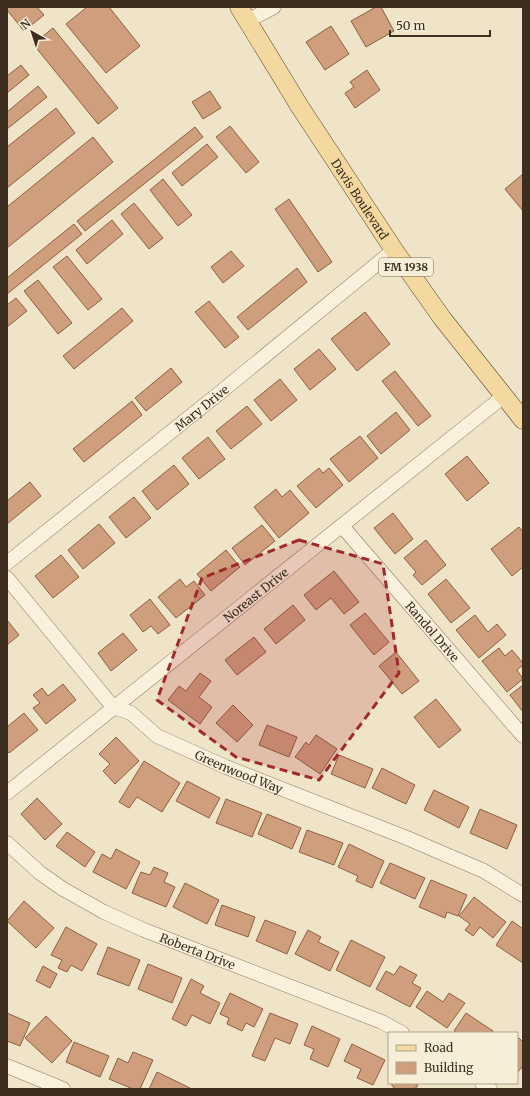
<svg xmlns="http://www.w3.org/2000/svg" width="530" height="1096" viewBox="0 0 530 1096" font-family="Merriweather,serif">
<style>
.building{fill:#cf9f7d;stroke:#8d5f41}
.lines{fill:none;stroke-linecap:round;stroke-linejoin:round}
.minor-casing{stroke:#8d765c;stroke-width:15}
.major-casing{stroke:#5b4430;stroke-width:19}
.minor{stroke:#faf1dc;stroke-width:14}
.major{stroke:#f3d9a0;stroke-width:18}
.marked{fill:#9e2a2b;fill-opacity:0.2;stroke:#9e2a2b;stroke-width:3;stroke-dasharray:8 5;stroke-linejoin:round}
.labels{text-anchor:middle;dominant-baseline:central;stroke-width:4;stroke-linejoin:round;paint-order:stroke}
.shield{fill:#f7eed8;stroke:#756857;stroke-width:1}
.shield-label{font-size:11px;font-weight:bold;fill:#3d2e20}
.street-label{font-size:12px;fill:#3d2e20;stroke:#f7eed8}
</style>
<rect width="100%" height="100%" fill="#f0e4c8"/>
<path class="building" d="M7,7H37L44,15L24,31L7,10Z
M87,7H109L140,46L106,73L66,24Z
M376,7H381L394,31L366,47L351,21Z
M331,26L349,54L325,70L306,42Z
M53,28L118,108L98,124L33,44Z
M21,65L29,75L7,93V76Z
M367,70L380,90L355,108L345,93L354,87L350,82Z
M38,86L47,97L7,129V112Z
M210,91L221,108L203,119L192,102Z
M56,108L75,133L7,188V147Z
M230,126L259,162L246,173L216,137Z
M195,127L203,137L85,231L77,221Z
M93,137L113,162L7,248V207Z
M207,144L218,157L182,186L172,173Z
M523,174V211L505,189Z
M163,179L192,215L178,226L150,190Z
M289,199L332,262L318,272L275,209Z
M134,203L163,238L149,249L121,214Z
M112,220L123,234L87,264L76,250Z
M74,224L82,234L7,294V278Z
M231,251L244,266L223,283L211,267Z
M67,256L102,299L88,310L53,267Z
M297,268L307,282L248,330L237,317Z
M38,280L72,323L58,334L24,291Z
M16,298L27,311L7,327V305Z
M209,301L239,337L225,348L195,312Z
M122,308L133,321L74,369L63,356Z
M365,312L390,344L357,371L331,339Z
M319,349L336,369L310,390L294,369Z
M171,368L182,382L146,411L135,398Z
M395,371L431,416L418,426L382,381Z
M280,379L297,400L271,421L254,400Z
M132,401L142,415L84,462L73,449Z
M247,406L262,424L231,449L216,431Z
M396,412L410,430L381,454L367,436Z
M360,436L378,458L349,482L330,459Z
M208,437L225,459L199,479L182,458Z
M467,456L489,483L467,501L445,474Z
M174,465L189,484L157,510L142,491Z
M319,468L323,473L329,468L343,485L316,508L297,486Z
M30,482L41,496L7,524V501Z
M276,489L282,497L290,490L309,513L279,538L254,507Z
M134,497L151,518L126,538L109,517Z
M393,513L413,539L395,554L374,528Z
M99,524L115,543L83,569L68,550Z
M262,525L275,541L245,565L232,548Z
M519,527L523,532V567L512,576L491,549Z
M426,540L446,565L422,585L413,575L416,572L404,558Z
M226,550L240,567L211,591L197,574Z
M61,555L79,577L53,598L35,576Z
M334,571L359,602L344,614L331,598L316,610L304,595Z
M180,579L186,587L194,581L205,595L176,618L158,597Z
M446,579L470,608L451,623L428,594Z
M150,599L170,625L158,634L151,626L143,632L130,615Z
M293,605L305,620L276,644L264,629Z
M365,613L389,642L374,655L350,625Z
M475,615L488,632L497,624L506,635L479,658L456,630Z
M7,620L19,635L7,645Z
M123,633L137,650L111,671L98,653Z
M254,637L266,652L237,675L225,660Z
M499,648L505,656L512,650L523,663V665L517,670L523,679L507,692L482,661Z
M396,652L419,681L402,694L379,666Z
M200,673L211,681L199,697L212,707L200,724L168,700L179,686L186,691Z
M63,684L76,700L46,724L33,708L40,703L33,695L42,688L48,696Z
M523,685V712L510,695Z
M436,699L461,730L439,748L414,717Z
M233,705L253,725L237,742L216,723Z
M24,713L38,730L9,753L7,750V727Z
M267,725L297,737L289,757L259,745Z
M316,735L337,749L320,774L295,757L306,742L309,745Z
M116,737L139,761L115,784L103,771L110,764L99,754Z
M339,755L373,769L365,788L331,774Z
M144,761L180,783L162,812L137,797L129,808L119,802Z
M382,768L415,785L406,804L372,788Z
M187,781L220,798L209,818L176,801Z
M434,790L469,807L459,828L424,810Z
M37,798L62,824L45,840L21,814Z
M226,799L262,813L252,837L216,823Z
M480,809L517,825L507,849L470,833Z
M267,814L301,828L292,849L258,834Z
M307,830L343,843L334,865L299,852Z
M67,832L95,852L85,867L56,846Z
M349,844L384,861L372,888L356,881L358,876L338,867Z
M116,849L140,862L126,889L93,872L102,854L111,859Z
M390,863L425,878L415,899L380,883Z
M154,867L168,873L164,882L175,887L166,907L132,893L141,872L150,875Z
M431,880L467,895L458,916L447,912L445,918L419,907Z
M185,883L219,900L207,924L173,907Z
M474,897L506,922L493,938L480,927L473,936L465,930L470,924L459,916Z
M24,901L54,928L36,948L7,921Z
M222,905L255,917L248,937L215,925Z
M265,920L296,932L287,954L256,941Z
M512,921L523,929V963L496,945Z
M66,927L97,944L82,971L71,965L67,972L58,968L62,960L51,955Z
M308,930L321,937L318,942L339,952L330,971L295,954Z
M351,940L385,957L370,987L336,970Z
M108,947L140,960L129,986L97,974Z
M148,964L182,978L172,1003L138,989Z
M43,966L57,974L50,988L36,981Z
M400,966L417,975L412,983L421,988L410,1007L376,989L386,971L394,975Z
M191,979L204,986L200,993L220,1003L210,1024L192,1015L186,1026L172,1019Z
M427,991L443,1002L449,993L465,1003L447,1028L416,1007Z
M230,993L263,1009L254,1027L246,1023L242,1031L227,1024L229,1018L220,1014Z
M7,1013L30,1023L20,1046L7,1041Z
M270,1013L298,1024L290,1044L275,1038L265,1061L252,1056Z
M466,1013L493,1031L491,1033H457L454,1031Z
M46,1016L72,1041L52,1063L25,1038Z
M312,1026L340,1039L328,1067L310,1059L314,1049L304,1045Z
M519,1038L523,1042V1066L517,1073V1040Z
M74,1042L109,1056L100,1077L66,1062Z
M352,1044L385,1060L373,1085L357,1078L361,1069L344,1061Z
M133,1052L153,1060L140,1089H133L109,1079L118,1058L128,1063Z
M157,1072L190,1088V1089H149Z
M390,1083H416L418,1086L414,1089H395Z"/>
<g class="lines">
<g class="minor-casing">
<g id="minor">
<path d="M247,21L274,7"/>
<path id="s1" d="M342,526L523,736"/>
<path id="s2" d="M7,563L222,391L394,250"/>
<path id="s3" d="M7,578L113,707L131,713L157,736L226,767L407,838L484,871L523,895"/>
<path id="s4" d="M7,793C172,660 339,529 504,396"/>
<path id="s5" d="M7,843L40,873L63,889L104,912L144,930L382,1022L402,1033"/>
<path d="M7,1066L63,1089"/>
<path d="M482,1083L490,1089"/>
</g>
</g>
<g class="major-casing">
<g id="major">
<path id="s6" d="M239,7L300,107L394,250L442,318L523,420"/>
</g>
</g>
<use href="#minor" class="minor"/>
<use href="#major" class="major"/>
</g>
<path class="marked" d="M299,540L383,564L399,673L319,780L236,757L157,700L202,578Z"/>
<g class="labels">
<rect class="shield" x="379" y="258" width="54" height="18" rx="3"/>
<g class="shield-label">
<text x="406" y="267">FM 1938</text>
</g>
<g class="street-label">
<text stroke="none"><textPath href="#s6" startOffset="227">Davis Boulevard</textPath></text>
<text stroke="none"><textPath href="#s2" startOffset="249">Mary Drive</textPath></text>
<text stroke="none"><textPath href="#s4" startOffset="318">Noreast Drive</textPath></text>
<text stroke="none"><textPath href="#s1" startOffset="139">Randol Drive</textPath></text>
<text stroke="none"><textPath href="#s3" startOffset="310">Greenwood Way</textPath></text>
<text stroke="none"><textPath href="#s5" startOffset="221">Roberta Drive</textPath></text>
</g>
</g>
<rect width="530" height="1096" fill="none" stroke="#3d2e20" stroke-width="16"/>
<rect x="388" y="1032" width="130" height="52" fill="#f7eed8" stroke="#ada18e"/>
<rect x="396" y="1045" width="20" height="6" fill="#f3d9a0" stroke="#ada18e"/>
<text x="424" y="1052" font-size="12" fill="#3d2e20">Road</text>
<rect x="396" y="1062" width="20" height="12" fill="#cf9f7d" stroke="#ada18e"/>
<text x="424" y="1072" font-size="12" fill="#3d2e20">Building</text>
<g transform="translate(32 32) rotate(321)" stroke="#f7eed8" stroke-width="3" paint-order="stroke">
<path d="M0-3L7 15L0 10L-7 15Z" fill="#3d2e20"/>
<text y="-6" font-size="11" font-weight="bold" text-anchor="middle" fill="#3d2e20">N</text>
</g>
<path d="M390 30v6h100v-6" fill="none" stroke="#3d2e20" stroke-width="2"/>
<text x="396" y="30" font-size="12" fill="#3d2e20" stroke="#f7eed8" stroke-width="3" paint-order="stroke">50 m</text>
</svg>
